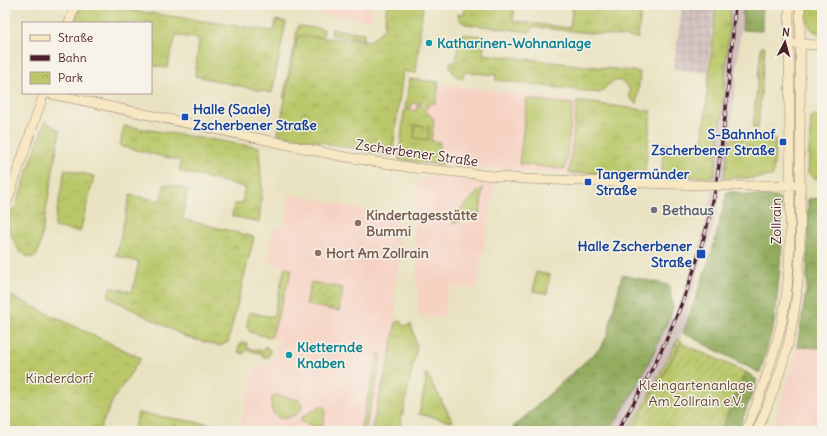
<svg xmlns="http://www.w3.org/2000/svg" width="827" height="436" viewBox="0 0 827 436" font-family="Delius,sans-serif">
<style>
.built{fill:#f6d2c3}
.industrial{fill:url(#industrial-grid)}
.railway{fill:#d1bfbd}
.grass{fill:url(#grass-tufts);stroke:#82744a}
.forest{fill:url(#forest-crowns);stroke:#6e6644}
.park{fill:url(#park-crowns);stroke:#82744a}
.garden{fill:url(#garden-furrows);stroke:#82744a}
.pitch{fill:#bac86a;stroke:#82744a}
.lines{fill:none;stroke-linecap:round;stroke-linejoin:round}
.secondary-casing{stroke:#9a8076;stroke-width:10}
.secondary{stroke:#f7e8c3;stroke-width:9}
.rail-casing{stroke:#4a1f2b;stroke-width:3.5}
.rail{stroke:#f7f3e8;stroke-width:2;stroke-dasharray:6;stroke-linecap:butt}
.secondary-bridge-casing{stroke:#9a8076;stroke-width:10;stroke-linecap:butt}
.secondary-bridge{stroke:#f7e8c3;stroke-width:9}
.culture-dot{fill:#0f9aa8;stroke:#f7f3e8;stroke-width:1.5}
.transit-dot{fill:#1a4fb4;stroke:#f7f3e8;stroke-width:1.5}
.worship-dot{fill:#6b7280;stroke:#f7f3e8;stroke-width:1.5}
.education-dot{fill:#8d6e63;stroke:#f7f3e8;stroke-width:1.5}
.labels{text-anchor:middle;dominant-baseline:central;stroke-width:3;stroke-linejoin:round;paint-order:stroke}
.culture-label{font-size:14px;font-weight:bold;fill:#0d838f;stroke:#f7f3e8;text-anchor:start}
.transit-label{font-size:14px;font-weight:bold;fill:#164399;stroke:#f7f3e8;text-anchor:start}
.street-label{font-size:14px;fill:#4a1f2b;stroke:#f7f3e8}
.worship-label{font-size:14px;font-weight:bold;fill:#5b616d;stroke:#f7f3e8;text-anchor:start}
.education-label{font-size:14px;font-weight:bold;fill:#785e54;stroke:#f7f3e8;text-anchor:start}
.park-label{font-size:14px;fill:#66493b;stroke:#f7f3e8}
</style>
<defs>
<pattern id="industrial-grid" width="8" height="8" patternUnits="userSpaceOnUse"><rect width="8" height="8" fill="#d1bfbd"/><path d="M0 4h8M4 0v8" fill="none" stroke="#b5a4a3"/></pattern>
<pattern id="grass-tufts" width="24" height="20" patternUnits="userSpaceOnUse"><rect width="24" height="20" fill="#bac86a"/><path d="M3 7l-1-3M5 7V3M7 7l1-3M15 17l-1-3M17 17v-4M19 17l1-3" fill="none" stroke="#a1ab5c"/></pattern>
<pattern id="forest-crowns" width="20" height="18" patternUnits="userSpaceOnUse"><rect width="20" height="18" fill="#93ac5e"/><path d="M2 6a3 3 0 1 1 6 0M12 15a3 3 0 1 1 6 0" fill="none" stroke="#7a8b4e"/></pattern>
<pattern id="park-crowns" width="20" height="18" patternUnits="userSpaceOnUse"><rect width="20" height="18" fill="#bac86a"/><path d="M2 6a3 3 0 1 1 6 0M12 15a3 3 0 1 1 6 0" fill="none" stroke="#a1ab5c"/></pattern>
<pattern id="garden-furrows" width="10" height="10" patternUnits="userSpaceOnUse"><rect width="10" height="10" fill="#bac86a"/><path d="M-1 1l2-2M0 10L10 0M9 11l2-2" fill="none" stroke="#a1ab5c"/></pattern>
</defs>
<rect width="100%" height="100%" fill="#f7f3e8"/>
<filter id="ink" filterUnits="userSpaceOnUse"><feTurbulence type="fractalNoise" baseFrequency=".025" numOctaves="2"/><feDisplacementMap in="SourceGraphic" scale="8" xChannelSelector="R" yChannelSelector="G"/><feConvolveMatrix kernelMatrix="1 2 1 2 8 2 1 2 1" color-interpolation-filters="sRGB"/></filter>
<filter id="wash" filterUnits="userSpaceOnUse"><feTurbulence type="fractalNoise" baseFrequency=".012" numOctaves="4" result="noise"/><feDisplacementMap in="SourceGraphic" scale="16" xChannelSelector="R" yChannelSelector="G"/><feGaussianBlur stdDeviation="0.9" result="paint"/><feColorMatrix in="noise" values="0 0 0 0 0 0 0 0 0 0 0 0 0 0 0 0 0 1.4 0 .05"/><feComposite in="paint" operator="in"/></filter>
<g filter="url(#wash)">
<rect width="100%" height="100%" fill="#e9e2c1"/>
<path class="built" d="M300,5H373L371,20L309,13Z
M409,80L651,111L645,173L518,172L399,158Z
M427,177H436L495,184L476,290L449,286L443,317L419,316L414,215L417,189L420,180Z
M290,194L398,217L399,260L395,287L396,322L390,355L371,431H239L255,365L272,368L279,341L271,338L292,270L266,260L273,228L283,229Z
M797,347L822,348V431H774L779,407Z"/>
<path class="industrial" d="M682,5H715L707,73L674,69Z"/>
<path class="railway" d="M731,5H743L730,139L724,178L711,234L689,304L686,326L661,370L643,406L627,431H609L624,408L643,373L670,317L673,316L675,317L700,245L713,191Z"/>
<path class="grass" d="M716,5H731L721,124L714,178L662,175L663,144L702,146Z
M298,26L324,29L318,75L285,98H283Z
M332,29L364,33V39L331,35Z
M761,47H765L758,129L753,128Z
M410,79L439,82L436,103L435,104L431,102L427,108L422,103H412L411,109L405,108Z
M577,101L651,111L645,173H569Z
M417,105H421L434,120L431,141L440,142L439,153L440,157L443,158L442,165L399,160L404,110L416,111Z
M811,116L822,117V178H813L808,173Z
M45,121L60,131L40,245L37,255L34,258L29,257L20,252L8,230L10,209L14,211Z
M730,139H776L773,176L756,178H724Z
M285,267L292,270L271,338L250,332L247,326L249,312L273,317Z
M401,321L404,326L411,324L417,346L400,427L398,431H371L390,355L396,322Z
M678,339L682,341L632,431H627L643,406Z
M242,342L247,343V348L263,351L265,346L270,350V353L268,357L263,358V354L246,350L244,354L239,352L238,349Z
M427,374L453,422L419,414L426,381L424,376Z
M275,395L299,400L302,403L301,410C286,424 267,421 272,397Z
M320,406L324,407L326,411L322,426L319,428L301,422V418Z
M138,413L216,425L214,431H133Z"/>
<path class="forest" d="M743,5H762V31L742,30Z
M727,192H736L745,195L776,197L781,201L782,243L775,320L760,373L683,333L713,248Z
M822,198V348L797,347L807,286L808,199Z
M622,275L669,285L673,308L670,317C652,356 634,396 609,431H509L601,347L607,336Z
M746,372L757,380L738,431H720Z"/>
<path class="park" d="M81,5H93L274,31L276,20L286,22L272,93L195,76L199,39L176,35L167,68L151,65V23H73Z
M387,5H423L416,73L403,71L392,156L278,134L298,36L370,41L384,29Z
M465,5H515L513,21L570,28L573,5H642L638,38L532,27L531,32L465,24L459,19L458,14H464Z
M807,5H822V34C805,30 807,20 807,5Z
M463,34L485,36L483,54L640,72L637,104L629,97L630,90C620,73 610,82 600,93L496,80V75L464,72L463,79C454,76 450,71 450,62H456L459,40L456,39L459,36Z
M415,125L429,127L428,140L414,138Z
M124,126L259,147L262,190L259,222L232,216L234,204H242L245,187L182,172L179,170L181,161L120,146Z
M65,169L94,176L80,232L54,227Z
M165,184L185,188L187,190L183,219L254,237L228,342L220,346L186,337L108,297L110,287L132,292L139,262L116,256L130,195L160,201Z
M483,187L480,213L453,224V217Z
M536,272L550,275L547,294L533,291Z
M5,293L141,358L114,398L99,431H5Z"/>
<path class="garden" d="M311,282L343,288L339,311L306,305Z
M681,343L746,372L720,431H632Z"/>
<path class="pitch" d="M527,99L573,104L565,169L519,164Z
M378,353L382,354L365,431H360Z"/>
</g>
<g filter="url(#ink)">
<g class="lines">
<g class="secondary-casing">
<path id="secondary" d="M69,23L75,5
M795,44L822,45
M47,93L340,156L414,168L524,179L701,185
M736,186L795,185
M5,208L44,93
M746,431C761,394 775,356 783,316C792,269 790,222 790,174C790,118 789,61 789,5
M757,431C770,401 782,371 789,340C802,283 801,226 800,168C800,114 801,59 800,5"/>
</g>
<use href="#secondary" class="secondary"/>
<g class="rail-casing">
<path id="rail" d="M617,431C662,359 696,281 714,197C718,177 720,155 723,135C728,92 732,48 735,5"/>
</g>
<use href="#rail" class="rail"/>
<g class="secondary-bridge-casing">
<path id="secondary-bridge" d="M701,185L736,186"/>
</g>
<use href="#secondary-bridge" class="secondary-bridge"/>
</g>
</g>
<g class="culture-dot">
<circle cx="429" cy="43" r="4"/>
<circle cx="289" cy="355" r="4"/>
</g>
<g class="transit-dot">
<rect x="181" y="113" width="8" height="8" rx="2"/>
<rect x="779" y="138" width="8" height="8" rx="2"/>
<rect x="584" y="178" width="8" height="8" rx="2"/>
<rect x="696" y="249" width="10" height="10" rx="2"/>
</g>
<circle class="worship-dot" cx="654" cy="210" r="4"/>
<g class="education-dot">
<circle cx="358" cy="223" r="4"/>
<circle cx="318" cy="253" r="4"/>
</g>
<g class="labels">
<g class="culture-label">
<text x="437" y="43">Katharinen-Wohnanlage</text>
<text x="297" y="347">Kletternde<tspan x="297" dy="16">Knaben</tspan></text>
</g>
<g class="transit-label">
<text x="193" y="109">Halle (Saale)<tspan x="193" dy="16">Zscherbener Straße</tspan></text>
<text x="775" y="134" text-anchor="end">S-Bahnhof<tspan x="775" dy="16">Zscherbener Straße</tspan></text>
<text x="596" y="174">Tangermünder<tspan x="596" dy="16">Straße</tspan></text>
<text x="692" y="246" text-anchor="end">Halle Zscherbener<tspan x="692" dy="16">Straße</tspan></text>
</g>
<g class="street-label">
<text transform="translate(417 153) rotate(8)">Zscherbener Straße</text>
<text transform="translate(776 221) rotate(-90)">Zollrain</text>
</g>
<g class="worship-label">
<text x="662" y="210">Bethaus</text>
</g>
<g class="education-label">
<text x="366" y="215">Kindertagesstätte<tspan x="366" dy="16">Bummi</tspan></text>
<text x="326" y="253">Hort Am Zollrain</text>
</g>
<g class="park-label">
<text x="59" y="378">Kinderdorf</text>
<text x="696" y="385">Kleingartenanlage<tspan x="696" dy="16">Am Zollrain e.V.</tspan></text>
</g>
</g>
<rect width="827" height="436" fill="none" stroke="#f7f3e8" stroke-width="20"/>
<rect x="22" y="22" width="130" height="72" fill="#f7f3e8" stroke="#b29e9c"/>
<rect x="30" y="35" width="20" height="6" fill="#f7e8c3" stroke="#b29e9c"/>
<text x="58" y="42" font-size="12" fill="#4a1f2b">Straße</text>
<rect x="30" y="55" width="20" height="6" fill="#4a1f2b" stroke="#b29e9c"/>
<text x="58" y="62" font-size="12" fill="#4a1f2b">Bahn</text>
<rect x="30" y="72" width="20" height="12" fill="url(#park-crowns)" stroke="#b29e9c"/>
<text x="58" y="82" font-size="12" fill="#4a1f2b">Park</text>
<g transform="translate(785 42) rotate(6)" stroke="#f7f3e8" stroke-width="3" paint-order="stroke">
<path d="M0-3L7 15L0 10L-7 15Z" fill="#4a1f2b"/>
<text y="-6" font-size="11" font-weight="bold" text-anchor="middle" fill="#4a1f2b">N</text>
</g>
</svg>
